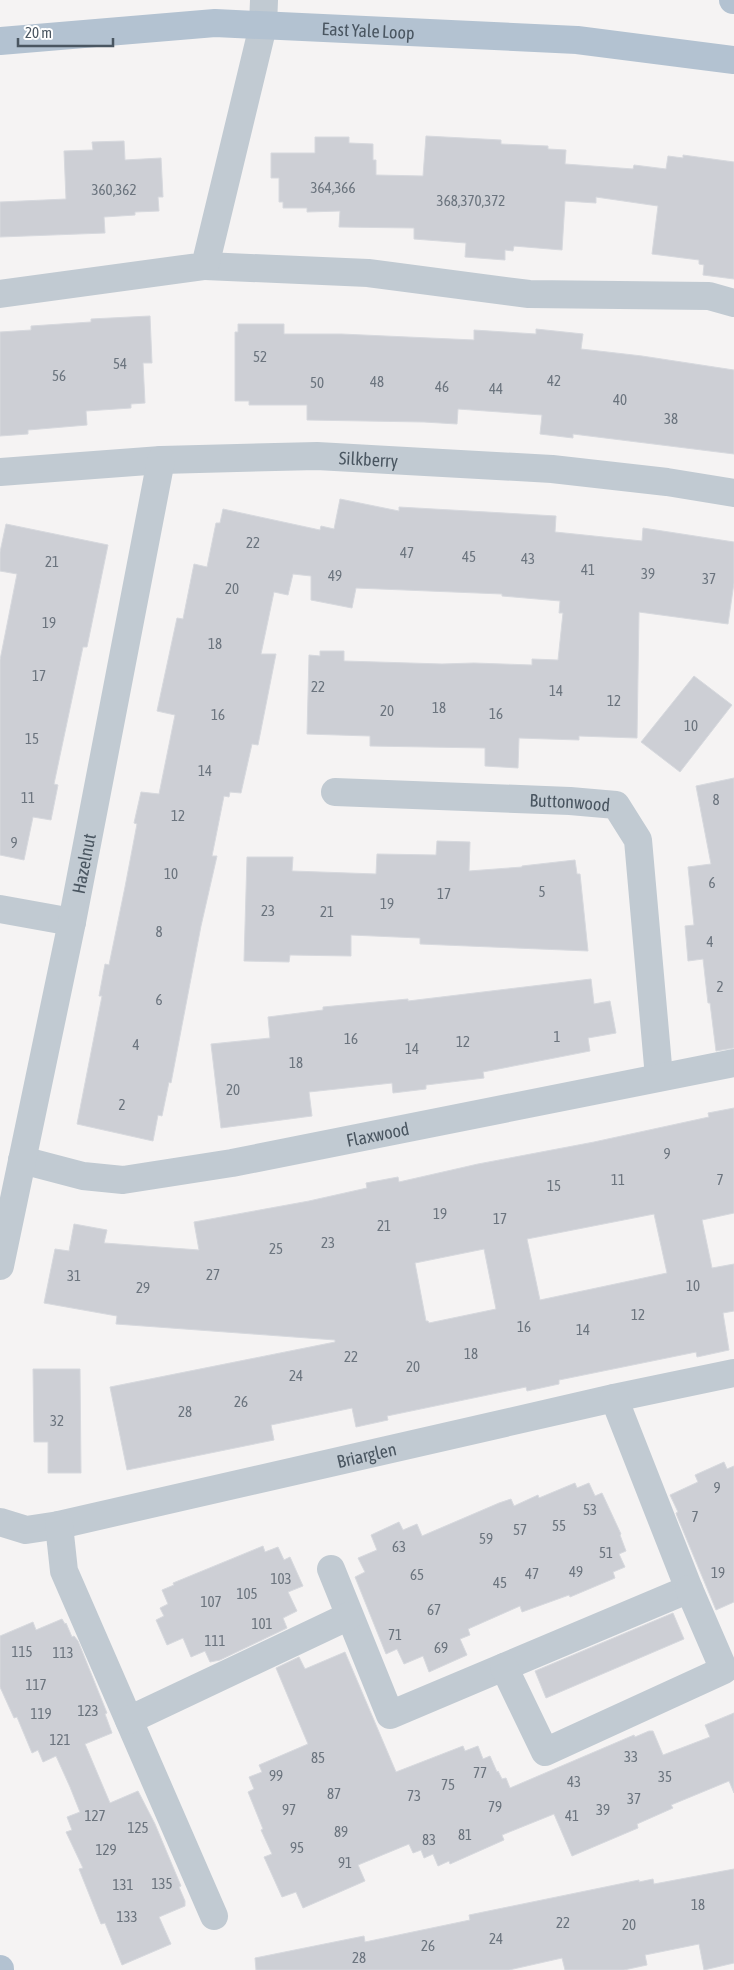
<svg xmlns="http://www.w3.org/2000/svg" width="734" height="1970" viewBox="0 0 734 1970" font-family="'Asap Condensed',sans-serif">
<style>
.building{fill:#cdcfd5;stroke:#d7d9de;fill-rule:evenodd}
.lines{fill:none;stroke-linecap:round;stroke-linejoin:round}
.minor{stroke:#c1cad2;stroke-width:28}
.major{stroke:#b3c2d1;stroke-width:28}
.labels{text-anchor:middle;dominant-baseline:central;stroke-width:4.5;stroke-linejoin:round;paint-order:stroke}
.number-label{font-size:15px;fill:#6b747e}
.street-label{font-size:18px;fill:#4a5661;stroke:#fff}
</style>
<rect width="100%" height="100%" fill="#f5f3f3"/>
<path class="building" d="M426,136L501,140V144L548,146V149L566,150L565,164L633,169L634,165L666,169L668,156L683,158V155L734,162V279L703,275L704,265L699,264V260L652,254L658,206L596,197V203L565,201L562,250L514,246L513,251L505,250V260L465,257L466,243L414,239V228L339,227L340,211L307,212V208H283V202H279V178H271V153H315V137H349V143L373,144V160H376V175L423,176Z
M124,141L125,160L161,158L163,197H158L159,211L135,212V215L104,217L105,233L0,237V202L66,199L64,151L93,150L92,142Z
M150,316L152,363H143L145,403L131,404V408L86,411L87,425L28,430V434L0,436V332L31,330V326L91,322V319Z
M238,324H284V334H341L474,340V330L536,334V329L583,334L581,349L642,356L734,370V454L573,434V438L540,434L542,415L458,409L457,424L424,422L307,420V405H249V401H235V332H238Z
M340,499L399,511V507L556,516L555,532L642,541L643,528L734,542V583L728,624L639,612L637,738L579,736V740L519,738L518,768L485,766V748L370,746V736L307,734L309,655L320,656V651H344V661L442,664L474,663L532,665V659L558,660L563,613H559L560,601L502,596V594L356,588L352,608L311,600V576L293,574L288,595L274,592L261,654H276L258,745L252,744L241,793L230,792L229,797L224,796L212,856H217L201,926L171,1083L169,1082L162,1116L158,1115L153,1141L77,1124L102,996H99L105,964L109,965L125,887L137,824L134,823L141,792L159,794L175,715L157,711L177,618L183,619L194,564L207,567L216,523H220L223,509L320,530L321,526L334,529Z
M6,524L108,545L87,647H83L54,784L58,785L51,820L33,817L24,860L0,855V660L17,574L0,571V552Z
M694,676L732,705L680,772L641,742Z
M734,778V1048L716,1051L710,1003H708L703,959L688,961L685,926L694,925L688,867L711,864L696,786Z
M437,841L470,842L469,871L522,867V866L575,860L577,874H580L588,951L420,944V938L351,935V956L290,955L289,962L244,961L247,857H293L292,871L376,874L377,854L436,855Z
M591,979L594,1004L610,1001L616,1033L588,1038L590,1051L483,1072L484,1078L426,1085V1089L393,1093L392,1083L309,1092L312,1116L221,1128L211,1044L270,1038L268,1017L323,1010V1007L408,999V1001Z
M734,1108V1213L702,1220L712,1268L734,1264V1311L723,1313L729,1350L697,1357L696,1352L559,1380V1384L527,1391L526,1387L387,1416L388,1420L356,1427L352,1408L271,1425L274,1440L127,1470L110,1387L335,1342V1340L116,1324L117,1316L44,1303L55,1249L69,1251L74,1224L107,1230L104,1243L199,1250L194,1222L309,1201L367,1188L366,1183L398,1177L399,1182L478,1164L594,1142L709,1117L708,1113ZM654,1214L667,1273L540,1300L527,1239ZM484,1249L496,1309L429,1323L428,1321H426L415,1263Z
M33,1369H80L81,1473H48V1442H34Z
M724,1462L727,1469L734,1466V1602L716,1610L677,1516L676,1513L678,1512L670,1495L698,1482L695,1475Z
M575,1483L577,1488L589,1483L595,1496L602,1493L621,1534L620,1535L626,1551L619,1554L625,1567L613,1572L615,1578L570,1597L569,1595L522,1612L520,1606L468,1629L470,1635L460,1639L467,1655L429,1672L423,1656L404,1664L397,1649L386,1654L355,1577L365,1572L358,1558L377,1550L371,1535L399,1522L403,1530L417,1524L422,1536L499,1503L511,1499L514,1506L538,1495L539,1498Z
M263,1546L265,1552L278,1547L284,1560L290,1557L303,1586L288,1592L297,1611L283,1618L287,1628L220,1660L210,1662L205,1651L191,1657L183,1638L167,1645L156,1620L164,1616L160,1608L168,1604L162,1590L174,1585L173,1583Z
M673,1613L684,1639L546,1698L535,1671Z
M62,1619L65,1624L66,1623L72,1637L74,1636L78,1641L107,1713L105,1714L112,1733L85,1744L110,1803L138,1791L155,1824L181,1886L179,1887L185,1901V1906L159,1917L171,1944L122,1965L105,1923L101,1924L79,1869L83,1868L66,1832L72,1830L67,1817L80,1812L70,1787L56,1756L43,1762L38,1750L32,1753L17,1717L14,1718L0,1687V1636L33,1622L36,1630Z
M345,1652L396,1772L463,1746L465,1751L478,1746L483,1759L490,1756L497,1772L498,1771L502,1779L506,1778L510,1788L634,1735L635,1737L649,1731H653L663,1755L710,1737L705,1725L734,1713V1793L729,1781L671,1805L673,1808L637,1824L638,1828L572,1856L554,1814L502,1835L504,1840L450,1864L449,1861L438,1866L433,1854L424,1858L421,1850L413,1853L409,1844L358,1865L365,1881L303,1908L296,1892L282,1897L264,1857L272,1854L261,1830L263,1829L248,1792L254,1789L249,1777L262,1772L259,1765L308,1744L276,1668L299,1657L305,1669Z
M734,1869V1963L704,1970L699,1944L645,1955L647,1965L624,1970H565L562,1958L509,1970H256L255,1958L364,1936L365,1942L470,1920L469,1915L639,1880V1882L653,1879L654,1884Z"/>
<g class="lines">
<g class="minor">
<path d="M205,266L368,273L529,294L709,296L734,303"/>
<path d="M0,294L205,266L263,26L264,0"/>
<path id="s1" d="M0,472L161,460L317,456L552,469L667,482L734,493"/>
<path id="s2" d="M335,792L570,801L616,805L638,840L659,1077"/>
<path d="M0,909L72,922"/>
<path id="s3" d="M22,1160L83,1176L123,1180L232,1163L734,1063"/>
<path id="s4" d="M0,1266L72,922L161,460"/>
<path id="s5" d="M0,1522L26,1530L59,1525L614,1398L734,1373"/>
<path d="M59,1525L64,1571L214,1916"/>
<path d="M331,1569L390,1715L689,1589L614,1398"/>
<path d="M504,1667L545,1752L724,1670L689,1589"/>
<path d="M129,1720L349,1616"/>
</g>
<g class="major">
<path d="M733,0H734"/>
<path id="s6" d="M0,41L215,23L577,40L734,60"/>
<path d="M0,1969V1970"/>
</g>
</g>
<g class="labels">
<g class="number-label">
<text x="333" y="187">364,366</text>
<text x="114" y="189">360,362</text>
<text x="471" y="200">368,370,372</text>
<text x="260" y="356">52</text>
<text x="120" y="363">54</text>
<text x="59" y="375">56</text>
<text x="554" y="380">42</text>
<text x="377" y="381">48</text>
<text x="317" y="382">50</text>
<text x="442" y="386">46</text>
<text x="496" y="388">44</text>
<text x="620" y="399">40</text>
<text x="671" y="418">38</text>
<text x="253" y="542">22</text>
<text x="407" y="552">47</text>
<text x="469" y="556">45</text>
<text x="528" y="558">43</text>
<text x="52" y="561">21</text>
<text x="588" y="569">41</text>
<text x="648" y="573">39</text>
<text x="335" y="575">49</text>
<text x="709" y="578">37</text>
<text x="232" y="588">20</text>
<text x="49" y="622">19</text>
<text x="215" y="643">18</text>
<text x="39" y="675">17</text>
<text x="318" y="686">22</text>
<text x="556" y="690">14</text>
<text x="614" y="700">12</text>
<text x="439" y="707">18</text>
<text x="387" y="710">20</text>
<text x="496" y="713">16</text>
<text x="218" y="714">16</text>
<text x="691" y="725">10</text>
<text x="32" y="738">15</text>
<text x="205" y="770">14</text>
<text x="28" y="797">11</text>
<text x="716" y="799">8</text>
<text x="178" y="815">12</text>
<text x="14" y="842">9</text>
<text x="171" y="873">10</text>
<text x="712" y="882">6</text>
<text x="542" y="891">5</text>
<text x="444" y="893">17</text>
<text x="387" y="903">19</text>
<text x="268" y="910">23</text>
<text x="327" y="911">21</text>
<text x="159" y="931">8</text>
<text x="710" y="941">4</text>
<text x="720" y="986">2</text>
<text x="159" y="999">6</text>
<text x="557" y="1036">1</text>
<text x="351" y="1038">16</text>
<text x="463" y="1041">12</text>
<text x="136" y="1044">4</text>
<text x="412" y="1048">14</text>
<text x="296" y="1062">18</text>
<text x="233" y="1089">20</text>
<text x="122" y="1104">2</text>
<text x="667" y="1153">9</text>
<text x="618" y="1179">11</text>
<text x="720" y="1179">7</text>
<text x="554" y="1185">15</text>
<text x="440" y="1213">19</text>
<text x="500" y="1218">17</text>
<text x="384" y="1225">21</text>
<text x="328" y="1242">23</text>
<text x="276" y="1248">25</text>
<text x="213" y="1274">27</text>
<text x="74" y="1275">31</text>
<text x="693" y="1285">10</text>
<text x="143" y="1287">29</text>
<text x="638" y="1314">12</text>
<text x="524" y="1326">16</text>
<text x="583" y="1329">14</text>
<text x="471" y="1353">18</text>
<text x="351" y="1356">22</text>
<text x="413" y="1366">20</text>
<text x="296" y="1375">24</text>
<text x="241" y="1401">26</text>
<text x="185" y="1411">28</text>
<text x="57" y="1420">32</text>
<text x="717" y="1487">9</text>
<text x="590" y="1509">53</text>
<text x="695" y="1516">7</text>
<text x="559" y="1525">55</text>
<text x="520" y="1529">57</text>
<text x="486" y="1538">59</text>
<text x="399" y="1546">63</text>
<text x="606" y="1552">51</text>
<text x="576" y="1571">49</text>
<text x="718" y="1572">19</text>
<text x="532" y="1573">47</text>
<text x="417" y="1574">65</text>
<text x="281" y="1578">103</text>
<text x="500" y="1582">45</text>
<text x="247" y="1593">105</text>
<text x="211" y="1601">107</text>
<text x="434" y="1609">67</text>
<text x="262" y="1623">101</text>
<text x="395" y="1634">71</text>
<text x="215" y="1640">111</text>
<text x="441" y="1647">69</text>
<text x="22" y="1651">115</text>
<text x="63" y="1652">113</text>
<text x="36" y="1684">117</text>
<text x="88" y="1710">123</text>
<text x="41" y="1713">119</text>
<text x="60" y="1739">121</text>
<text x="631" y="1756">33</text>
<text x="318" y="1757">85</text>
<text x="480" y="1772">77</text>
<text x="276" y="1775">99</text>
<text x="665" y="1776">35</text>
<text x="574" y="1781">43</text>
<text x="448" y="1784">75</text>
<text x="334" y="1793">87</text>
<text x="414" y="1795">73</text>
<text x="634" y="1798">37</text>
<text x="495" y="1806">79</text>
<text x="289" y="1809">97</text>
<text x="603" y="1809">39</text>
<text x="95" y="1815">127</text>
<text x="572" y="1815">41</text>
<text x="138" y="1827">125</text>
<text x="341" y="1831">89</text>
<text x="465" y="1834">81</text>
<text x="429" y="1839">83</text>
<text x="297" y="1847">95</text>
<text x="106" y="1849">129</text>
<text x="345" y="1862">91</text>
<text x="162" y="1883">135</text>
<text x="123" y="1884">131</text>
<text x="698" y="1904">18</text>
<text x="127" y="1916">133</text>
<text x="563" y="1922">22</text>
<text x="629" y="1924">20</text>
<text x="496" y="1938">24</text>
<text x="428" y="1945">26</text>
<text x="359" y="1957">28</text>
</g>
<g class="street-label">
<text stroke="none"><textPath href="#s6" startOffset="369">East Yale Loop</textPath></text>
<text stroke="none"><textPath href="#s1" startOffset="369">Silkberry</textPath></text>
<text stroke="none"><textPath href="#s2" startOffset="235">Buttonwood</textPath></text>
<text stroke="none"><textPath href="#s4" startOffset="411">Hazelnut</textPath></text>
<text stroke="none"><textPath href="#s3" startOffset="362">Flaxwood</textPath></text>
<text stroke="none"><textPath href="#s5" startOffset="376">Briarglen</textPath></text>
</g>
</g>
<path d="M18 38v8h95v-8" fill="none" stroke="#4a5661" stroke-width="2.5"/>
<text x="25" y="38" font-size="15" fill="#4a5661" stroke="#ffffff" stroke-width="4" paint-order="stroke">20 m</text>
</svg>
